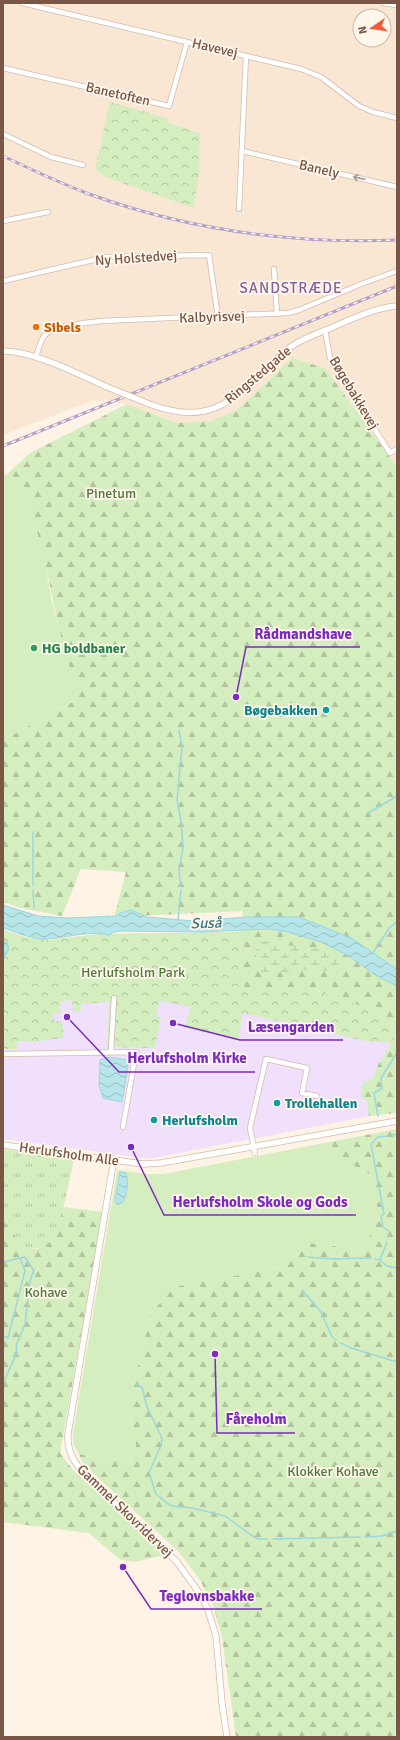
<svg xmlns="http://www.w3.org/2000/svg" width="400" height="1740" viewBox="0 0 400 1740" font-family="Signika,sans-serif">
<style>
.residential{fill:#f9e7d4;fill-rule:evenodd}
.education{fill:#f0e0fb}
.grass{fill:url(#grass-tufts)}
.forest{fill:url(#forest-firs)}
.wetland{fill:url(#wetland-marsh)}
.park{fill:url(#park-crowns)}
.garden{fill:#d5eec0}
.water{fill:url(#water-waves);stroke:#9bd7dd}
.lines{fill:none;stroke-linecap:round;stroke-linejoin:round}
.stream{stroke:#9bd7dd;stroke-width:1.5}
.minor-casing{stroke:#d4bbab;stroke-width:6}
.tertiary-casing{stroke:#d4bbab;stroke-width:7}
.minor{stroke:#fff;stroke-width:4.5}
.tertiary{stroke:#fff;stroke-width:5.5}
.rail-casing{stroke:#b4a1ca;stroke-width:3}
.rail{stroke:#fff7ec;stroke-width:1.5;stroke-dasharray:4.5;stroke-linecap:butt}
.tertiary-bridge-casing{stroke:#d4bbab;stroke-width:7;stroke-linecap:butt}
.tertiary-bridge{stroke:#fff;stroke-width:5.5}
.oneway{stroke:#af9a90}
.food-dot{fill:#e8710a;stroke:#fff7ec;stroke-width:1.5}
.leisure-dot{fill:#2e9e5b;stroke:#fff7ec;stroke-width:1.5}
.culture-dot{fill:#0f9aa8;stroke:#fff7ec;stroke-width:1.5}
.labels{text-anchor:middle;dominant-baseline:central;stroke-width:3.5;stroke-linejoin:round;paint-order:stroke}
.street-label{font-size:14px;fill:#7a5646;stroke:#fff7ec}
.food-label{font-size:14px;font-weight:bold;fill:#c56008;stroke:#fff7ec;text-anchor:start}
.park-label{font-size:14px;fill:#517a3b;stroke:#fff7ec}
.leisure-label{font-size:14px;font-weight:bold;fill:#27864d;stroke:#fff7ec;text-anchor:start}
.culture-label{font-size:14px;font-weight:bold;fill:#0d838f;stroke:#fff7ec;text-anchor:start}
.neighbourhood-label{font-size:15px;letter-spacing:1px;fill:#86619e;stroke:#fff7ec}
.water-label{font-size:15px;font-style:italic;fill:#387881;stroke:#fff7ec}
.leader{fill:none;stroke:#7b2cbf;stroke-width:1.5}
.callout-dot{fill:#7b2cbf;stroke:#fff7ec;stroke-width:1.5}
.callout-label{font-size:15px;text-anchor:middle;font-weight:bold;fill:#7b2cbf;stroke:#fff7ec;stroke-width:3.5;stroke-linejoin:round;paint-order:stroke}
</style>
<defs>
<pattern id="grass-tufts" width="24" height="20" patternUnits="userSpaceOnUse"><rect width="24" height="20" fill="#d5eec0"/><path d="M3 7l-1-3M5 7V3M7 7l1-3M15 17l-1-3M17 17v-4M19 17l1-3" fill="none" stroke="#b2c49e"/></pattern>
<pattern id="forest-firs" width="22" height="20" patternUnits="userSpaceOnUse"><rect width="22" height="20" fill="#d5eec0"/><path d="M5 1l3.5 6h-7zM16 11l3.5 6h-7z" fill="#b2c49e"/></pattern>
<pattern id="wetland-marsh" width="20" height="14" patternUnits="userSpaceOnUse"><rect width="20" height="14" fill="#d5eec0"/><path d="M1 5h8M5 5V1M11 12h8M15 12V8" fill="none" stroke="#b2c49e"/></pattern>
<pattern id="park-crowns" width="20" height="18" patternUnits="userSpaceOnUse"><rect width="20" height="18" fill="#d5eec0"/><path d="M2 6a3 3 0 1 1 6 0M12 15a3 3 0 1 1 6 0" fill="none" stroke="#b2c49e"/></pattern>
<pattern id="water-waves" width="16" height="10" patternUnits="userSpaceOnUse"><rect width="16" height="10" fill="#b6e6ea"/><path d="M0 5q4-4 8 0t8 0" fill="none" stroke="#99bdbf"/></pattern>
</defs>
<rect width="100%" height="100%" fill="#fef3e4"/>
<path class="residential" d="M3,3H397V467L325,368L292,358L237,410L211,421L177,423L127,404L94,400L3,435ZM360,16H384V40H360Z"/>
<path class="education" d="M3,930L25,937L50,940L98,934L240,932L242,990L397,1030V1034L378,1065L373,1078L367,1081L364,1100L367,1102L369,1116L149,1159L3,1139Z"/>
<path class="grass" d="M3,1149L74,1158C71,1173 60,1233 51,1242C43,1249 35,1249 25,1248L3,1221Z"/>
<path class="forest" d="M292,358L325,368L397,467V1030L375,1011L315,990H242L240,932L243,911L114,917L126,872L81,869L62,916L21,908L3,902V740L74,701L44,557L24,487L8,473L30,453L127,404L177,423L211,421L237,410Z
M397,1034V1113L369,1116L367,1102L361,1097V1088L363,1084L373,1078L378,1065Z
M397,1129V1737H236L222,1637L213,1606L200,1580L179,1552L83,1464L79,1454L131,1461L136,1445L128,1407L151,1313L174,1287L277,1268L311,1243L365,1250L373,1176L314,1145Z
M64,1207L103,1212L60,1453L73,1470L165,1555L134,1562L119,1559L89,1533L3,1522V1221L25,1248L38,1249L52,1241Z"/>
<path class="wetland" d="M257,940L285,945L317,948L347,965L338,971L306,970L277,973H261L256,958Z"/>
<path class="park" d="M110,102L167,118L168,123L200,133L199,173L194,208L105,177L95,169Z
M3,930L25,937L50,940L98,934L240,932L242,990H315L375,1011L397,1030V1034L391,1043L365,1041L242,1013L239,1038L185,1028L190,1007L160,1001L156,1016L161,1017L155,1048L107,1047L109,1002L81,1004V1011L73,1012L72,1000L60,1002L61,1013L53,1014L54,1021H62L64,1038L32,1042L17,1041V1049H3Z"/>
<path class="garden" d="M8,473L24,487L44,557L52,603L77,693L74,701L3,740V476Z
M314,1145L373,1176L378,1212L365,1250L311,1243L277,1268L174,1287L151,1313L128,1407L136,1445L131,1461L79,1454L73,1444V1433L117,1171L119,1170L145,1174H163Z"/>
<path class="water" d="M3,905L38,916L68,918L117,916L120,913L131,910L147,917L193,921L247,917H299L351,938L397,969V986L375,975L349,956L321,942L285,931L266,929L202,932L121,931L114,932L109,935C88,930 67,938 45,939C31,939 16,932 3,928Z
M3,940L7,943L9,949L3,960Z
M108,1057L129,1060L122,1102L103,1098L99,1085L100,1060Z
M120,1172L126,1173C129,1183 127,1193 123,1202L118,1205L115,1201Z"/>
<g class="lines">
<path class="stream" d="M179,730L182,747L177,800L181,821L183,847L179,871L181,886
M368,813L397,796
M33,832V885
M33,890L34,908
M178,920L181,890
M373,953L390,927L397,922
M378,1116L374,1093L382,1088L381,1078L397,1053
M392,1135L397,1134
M388,1136L378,1137L371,1144L384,1214L381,1216L383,1227L389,1231V1235
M387,1242L380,1260L387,1266L397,1268
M308,1257L334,1259L371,1258
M375,1259L380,1260
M3,1262L25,1257L34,1271
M302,1290L321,1312L332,1337L336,1340
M3,1336L8,1338L25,1271L20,1258
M341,1343L351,1348L397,1362
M3,1384L17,1352L16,1346L25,1324L30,1281L34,1270
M136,1384L142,1387L147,1407L162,1438L161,1445L149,1473L156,1494L167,1503L172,1506L192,1508L225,1516L254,1537L258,1539H267
M365,1537L382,1536L397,1531
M273,1539L360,1537"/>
<g class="minor-casing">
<path id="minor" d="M22,3L301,69L321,77L359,106L373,112L397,118
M383,3L397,5
M3,68L169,106L187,42
M3,134L51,157L83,165
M242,151L397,187
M239,209L246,56
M3,221L48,212
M274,269L277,314
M3,281L106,257L209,255L218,317
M325,330L330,358L334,366L390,453L397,449
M36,357C38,351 40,342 44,336C53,325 87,323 101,321L288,313L299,310L361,284L397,271
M111,1052L114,998
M3,1054L136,1052L123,1127
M255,1153L250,1128L266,1059L307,1068L302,1093L317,1096"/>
</g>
<g class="tertiary-casing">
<path id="tertiary" d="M3,351C34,351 78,374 107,387
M152,405C208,424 228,405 267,368C275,360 283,352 292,346C304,338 318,333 331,328C352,319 374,308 397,306
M3,1145L143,1164L161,1163L397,1121
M114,1159L68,1434C67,1450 73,1461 83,1472L177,1562L200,1594L208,1610L216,1636L222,1703L227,1737"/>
</g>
<use href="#minor" class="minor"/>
<use href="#tertiary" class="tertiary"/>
<g class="rail-casing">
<path id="rail" d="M3,156C32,170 60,183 89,194C188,230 293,244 397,240
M3,446L397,286"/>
</g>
<use href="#rail" class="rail"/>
<g class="tertiary-bridge-casing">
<path id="tertiary-bridge" d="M107,387L152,405"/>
</g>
<use href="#tertiary-bridge" class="tertiary-bridge"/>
</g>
<defs><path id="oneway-shaft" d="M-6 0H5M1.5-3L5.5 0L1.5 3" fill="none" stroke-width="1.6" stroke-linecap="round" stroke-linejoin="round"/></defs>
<use class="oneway" href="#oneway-shaft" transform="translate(359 178) rotate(-167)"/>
<circle class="food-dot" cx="36" cy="327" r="4"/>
<circle class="leisure-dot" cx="34" cy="648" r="4"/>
<g class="culture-dot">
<circle cx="326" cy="710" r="4"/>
<circle cx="277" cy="1103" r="4"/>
<circle cx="154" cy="1120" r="4"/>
</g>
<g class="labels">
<g class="street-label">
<text transform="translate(215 48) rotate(13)">Havevej</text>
<text transform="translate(118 94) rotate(13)">Banetoften</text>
<text transform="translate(319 169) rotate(13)">Banely</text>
<text transform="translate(136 258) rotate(-4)">Ny Holstedvej</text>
<text transform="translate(212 317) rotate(-2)">Kalbyrisvej</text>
<text transform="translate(258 375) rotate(-40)">Ringstedgade</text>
<text transform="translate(354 393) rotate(59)">Bøgebakkevej</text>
<text transform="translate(69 1154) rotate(8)">Herlufsholm Alle</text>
<text transform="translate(125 1511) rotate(44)">Gammel Skovridervej</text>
</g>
<g class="food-label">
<text x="44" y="327">Sibels</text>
</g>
<g class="park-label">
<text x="111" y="493">Pinetum</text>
<text x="133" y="972">Herlufsholm Park</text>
<text x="46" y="1292">Kohave</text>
<text x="333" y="1471">Klokker Kohave</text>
</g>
<g class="leisure-label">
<text x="42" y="648">HG boldbaner</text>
</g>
<g class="culture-label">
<text x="318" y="710" text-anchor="end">Bøgebakken</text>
<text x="285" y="1103">Trollehallen</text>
<text x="162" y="1120">Herlufsholm</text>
</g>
<g class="neighbourhood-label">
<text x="291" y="288">SANDSTRÆDE</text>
</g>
<g class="water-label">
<text transform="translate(206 923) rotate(-2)">Suså</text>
</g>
</g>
<path class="leader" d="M236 697L246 647H360M173 1023L240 1040H343M67 1017L119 1072H255M131 1147L164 1215H356M215 1354L217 1433H295M123 1567L151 1609H262"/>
<g class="callout-dot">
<circle cx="236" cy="697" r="4"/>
<circle cx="173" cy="1023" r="4"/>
<circle cx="67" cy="1017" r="4"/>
<circle cx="131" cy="1147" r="4"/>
<circle cx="215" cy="1354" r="4"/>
<circle cx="123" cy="1567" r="4"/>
</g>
<g class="callout-label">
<text x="303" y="639">Rådmandshave</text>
<text x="291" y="1032">Læsengarden</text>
<text x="187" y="1063">Herlufsholm Kirke</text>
<text x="260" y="1207">Herlufsholm Skole og Gods</text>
<text x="256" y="1424">Fåreholm</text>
<text x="207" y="1601">Teglovnsbakke</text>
</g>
<rect width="400" height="1740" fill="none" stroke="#7a5646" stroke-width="8"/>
<g transform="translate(372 28) rotate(257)"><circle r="19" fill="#fff7ec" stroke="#cab7aa"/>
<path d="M0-3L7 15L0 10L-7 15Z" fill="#f45b3d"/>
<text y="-6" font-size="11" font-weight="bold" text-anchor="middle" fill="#7a5646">N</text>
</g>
</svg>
